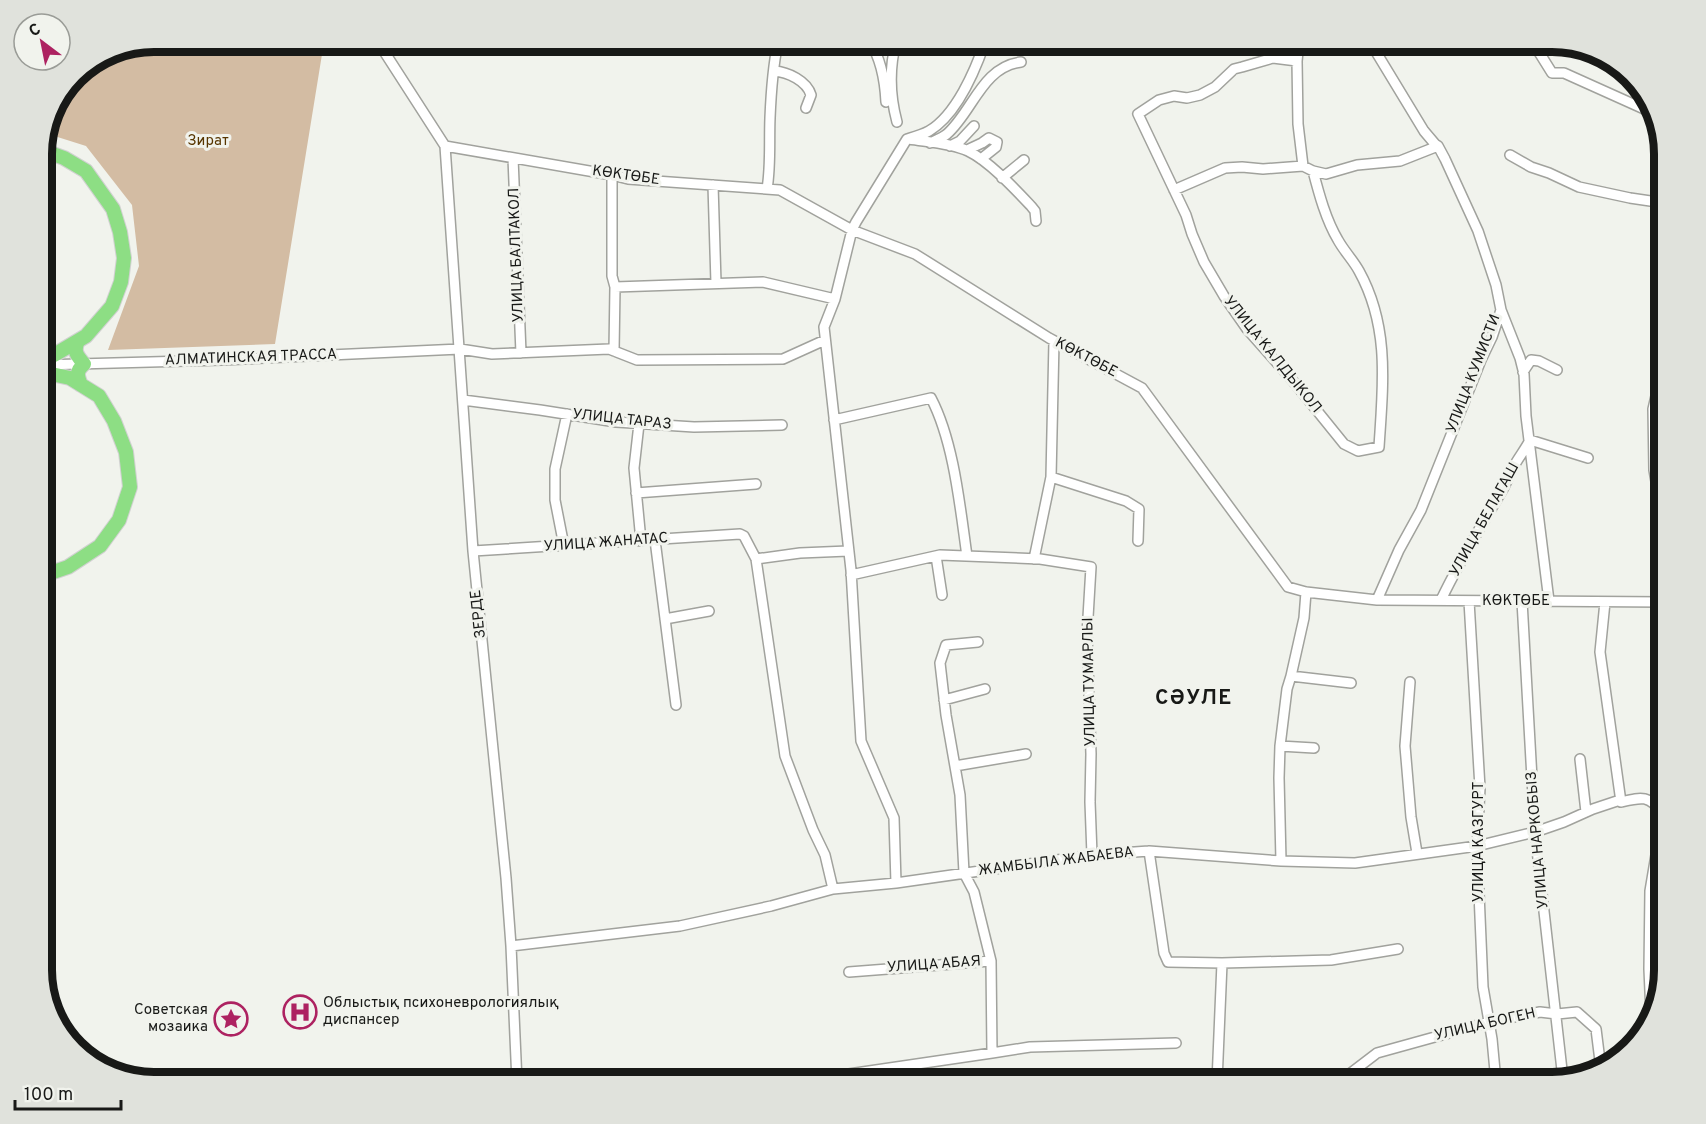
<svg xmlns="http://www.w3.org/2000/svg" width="1706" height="1124" viewBox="0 0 1706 1124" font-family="Overpass,sans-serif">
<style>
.green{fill:#d3bca3}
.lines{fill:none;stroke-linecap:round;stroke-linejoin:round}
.minor-casing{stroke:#a1a29d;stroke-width:12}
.highway-casing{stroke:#d1d1d1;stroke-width:16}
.minor{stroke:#fff;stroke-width:9}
.highway{stroke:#8dde84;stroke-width:14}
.labels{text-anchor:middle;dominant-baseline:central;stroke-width:6;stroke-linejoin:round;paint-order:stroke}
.park-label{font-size:15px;fill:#573500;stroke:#f1f3ed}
.street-label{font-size:15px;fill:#181917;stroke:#f1f3ed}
.poi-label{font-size:15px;fill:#181917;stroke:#f1f3ed;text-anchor:start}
.district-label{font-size:21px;font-weight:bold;letter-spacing:1.5px;fill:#181917;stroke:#f1f3ed}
.rim{fill:none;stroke:#181917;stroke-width:8}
</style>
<rect width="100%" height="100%" fill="#f1f3ed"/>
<path class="green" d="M154,42H324L275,344L108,350L139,266L132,205L86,146L48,134L75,75L112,50Z"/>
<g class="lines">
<g class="minor-casing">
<path id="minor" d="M378,42L445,146L473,551L506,878L511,946L517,1082
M870,42C881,59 885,82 886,102
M896,42C889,69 890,96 897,122
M1299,42L1297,61L1273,58L1242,67L1234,69L1215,87L1200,95L1187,98L1174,96L1159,100L1138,114L1186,215L1192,234L1204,262L1224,296L1247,329L1293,381L1344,444L1358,451L1379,447C1383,385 1390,327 1359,271C1353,260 1344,251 1338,240C1326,220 1319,194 1313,171
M1370,42L1424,131L1435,144L1438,146L1445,159L1478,231L1496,285L1501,310L1492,337L1481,360L1421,510L1399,550L1377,600
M1543,42L1537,49L1552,73H1564L1653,113
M1297,61L1298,124L1303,166L1313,171L1326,174L1357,165L1400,161L1438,146
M774,71C788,72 807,81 811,95L806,108
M909,139C928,142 951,143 968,151C989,161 1015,189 1031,206L1035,211L1036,221
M930,143C936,140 942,138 947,134C973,111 982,67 1021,62
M445,146L612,175L628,179L780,190L852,230L915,254L1049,338L1142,388L1288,587L1306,592L1377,600L1664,602
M950,146L960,141L974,126
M967,150L982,143L989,138L997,142L996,147L981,159
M1510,155L1531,167L1549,173L1579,187L1630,198L1664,203
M513,158L521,353
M612,175V276L615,287L614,351
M1002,178L1024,160
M713,185L716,283
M767,189C771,165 769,142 770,118C771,93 773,66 778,42
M1174,190L1225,168L1242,167L1263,169L1303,166
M615,287L763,282L835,299
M1664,288L1659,383L1653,409L1654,470L1664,527
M1501,310L1520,358L1524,374L1526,416L1549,601
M42,365L222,360L460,349L492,354L609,349L637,360L783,359L825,340
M1523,372L1531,360L1539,361L1557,370
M463,400L540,410L616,422L694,427L782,425
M834,420L931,398C954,442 960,507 967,556
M639,424L634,468L641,541
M1051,477L1126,501L1139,509L1138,541
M636,493L756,484
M655,540L676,705
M564,546L555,500V469L567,414
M473,551L740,534L744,536L756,559L785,756L813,830L825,855L833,889
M936,556L942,595
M756,559L800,553L848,551
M1034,559L1051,477L1054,341
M851,575L940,555L1040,559L1091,567L1087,634L1091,754L1090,802L1092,855
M1306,592L1304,618L1291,676L1351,683
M1441,600C1459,562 1481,526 1503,489C1507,482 1509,475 1513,468C1518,458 1525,450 1530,440L1588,458
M1469,601L1480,788L1477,846L1483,987L1492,1039L1496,1082
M1522,601L1535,832L1563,1079
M1605,602L1600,652L1621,802
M665,619L709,611
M978,642L946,645L940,663L946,715L960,795L964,873L974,892L991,961
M1291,676L1287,689L1280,746L1314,748
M1410,682L1405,746L1411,817L1417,853
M944,700L985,689
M1280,746L1279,778L1281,861
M1580,759L1586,812
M955,766L1026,754
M1149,851L1164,953L1168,962L1222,963L1331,960L1398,949
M896,883L894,818L861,741L851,570L824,327L835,299L852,230L856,222L907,139C914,137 922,135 929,131C956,115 975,71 985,42
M511,946L680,926L771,906L833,889L896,883L1092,855L1149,851L1281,861L1355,863L1477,846L1535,832L1564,822L1593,809L1620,800L1621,802C1642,797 1648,795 1663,813
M1651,1014L1649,969L1650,891L1663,813L1664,794
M992,1053L1030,1047L1176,1043
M904,1066L905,1082
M842,1075L992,1053L991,961L849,972
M1217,1082L1222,963
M1339,1082L1377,1053L1489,1022L1540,1012L1557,1014L1577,1012L1596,1029L1601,1069"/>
</g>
<g class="highway-casing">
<path id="highway" d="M42,150L64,158L86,171L113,209L120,232L124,258L121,282L112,306L86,336L54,355L42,358
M78,341C73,351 77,356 84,364C76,371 77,375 81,385
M42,372L70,378L99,396L114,421L126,452L130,487L119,520L100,546L68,567L42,576"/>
</g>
<use href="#minor" class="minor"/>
<use href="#highway" class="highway"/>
</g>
<defs>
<g id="hospital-ring" transform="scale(1.725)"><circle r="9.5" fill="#f1f3ed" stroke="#ad2261" stroke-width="1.5"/><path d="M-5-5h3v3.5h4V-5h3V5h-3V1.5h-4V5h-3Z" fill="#ad2261"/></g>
<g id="sight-ring" transform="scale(1.725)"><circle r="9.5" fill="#f1f3ed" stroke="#ad2261" stroke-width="1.5"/><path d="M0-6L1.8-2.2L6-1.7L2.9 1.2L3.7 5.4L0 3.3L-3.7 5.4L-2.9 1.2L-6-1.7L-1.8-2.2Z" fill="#ad2261"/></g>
</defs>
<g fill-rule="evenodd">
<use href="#hospital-ring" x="300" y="1012"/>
<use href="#sight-ring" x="231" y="1019"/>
</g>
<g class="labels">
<g class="park-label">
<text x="208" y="141">Зират</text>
</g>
<g class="street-label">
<text transform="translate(626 176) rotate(8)">КӨКТӨБЕ</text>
<text transform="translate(517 255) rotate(-92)">УЛИЦА БАЛТАКОЛ</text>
<text transform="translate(1272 355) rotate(51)">УЛИЦА КАЛДЫКОЛ</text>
<text transform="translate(251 358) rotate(-2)">АЛМАТИНСКАЯ ТРАССА</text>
<text transform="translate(1086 358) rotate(28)">КӨКТӨБЕ</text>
<text transform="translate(1474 374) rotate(-69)">УЛИЦА КУМИСТИ</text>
<text transform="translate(622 420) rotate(6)">УЛИЦА ТАРАЗ</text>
<text transform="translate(1485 520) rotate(-61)">УЛИЦА БЕЛАГАШ</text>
<text transform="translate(606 543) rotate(-4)">УЛИЦА ЖАНАТАС</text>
<text x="1516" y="601">КӨКТӨБЕ</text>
<text transform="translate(479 614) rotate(-96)">ЗЕРДЕ</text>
<text transform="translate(1090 682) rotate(-91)">УЛИЦА ТУМАРЛЫ</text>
<text transform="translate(1538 840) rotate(-95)">УЛИЦА НАРКОБЫЗ</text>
<text transform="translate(1479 842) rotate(-90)">УЛИЦА КАЗГУРТ</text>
<text transform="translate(1056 862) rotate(-7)">ЖАМБЫЛА ЖАБАЕВА</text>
<text transform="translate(934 965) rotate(-4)">УЛИЦА АБАЯ</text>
<text transform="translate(1485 1025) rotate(-13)">УЛИЦА БОГЕН</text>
</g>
<g class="poi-label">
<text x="323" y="1003">Облыстық психоневрологиялық<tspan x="323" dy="17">диспансер</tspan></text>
<text x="208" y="1010" text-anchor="end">Советская<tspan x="208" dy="17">мозаика</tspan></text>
</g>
<g class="district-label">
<text x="1194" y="698">СӘУЛЕ</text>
</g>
</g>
<path d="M0 0H1706V1124H0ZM154 52H1552A102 102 0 0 1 1654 154V970A102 102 0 0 1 1552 1072H154A102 102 0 0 1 52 970V154A102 102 0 0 1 154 52Z" fill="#e0e2dc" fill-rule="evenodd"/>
<path class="rim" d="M154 52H1552A102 102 0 0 1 1654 154V970A102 102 0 0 1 1552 1072H154A102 102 0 0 1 52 970V154A102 102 0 0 1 154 52Z"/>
<g transform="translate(42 42) rotate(328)"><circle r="28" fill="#f1f3ed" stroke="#9a9c97" stroke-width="1.5"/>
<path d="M0-4.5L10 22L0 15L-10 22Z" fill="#ad2261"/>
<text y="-9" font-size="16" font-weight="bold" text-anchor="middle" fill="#181917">С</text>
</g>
<path d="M15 1100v9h106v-9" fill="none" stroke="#181917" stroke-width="3"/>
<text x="24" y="1100" font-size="18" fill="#181917" stroke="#f1f3ed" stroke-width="4.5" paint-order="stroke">100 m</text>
</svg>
